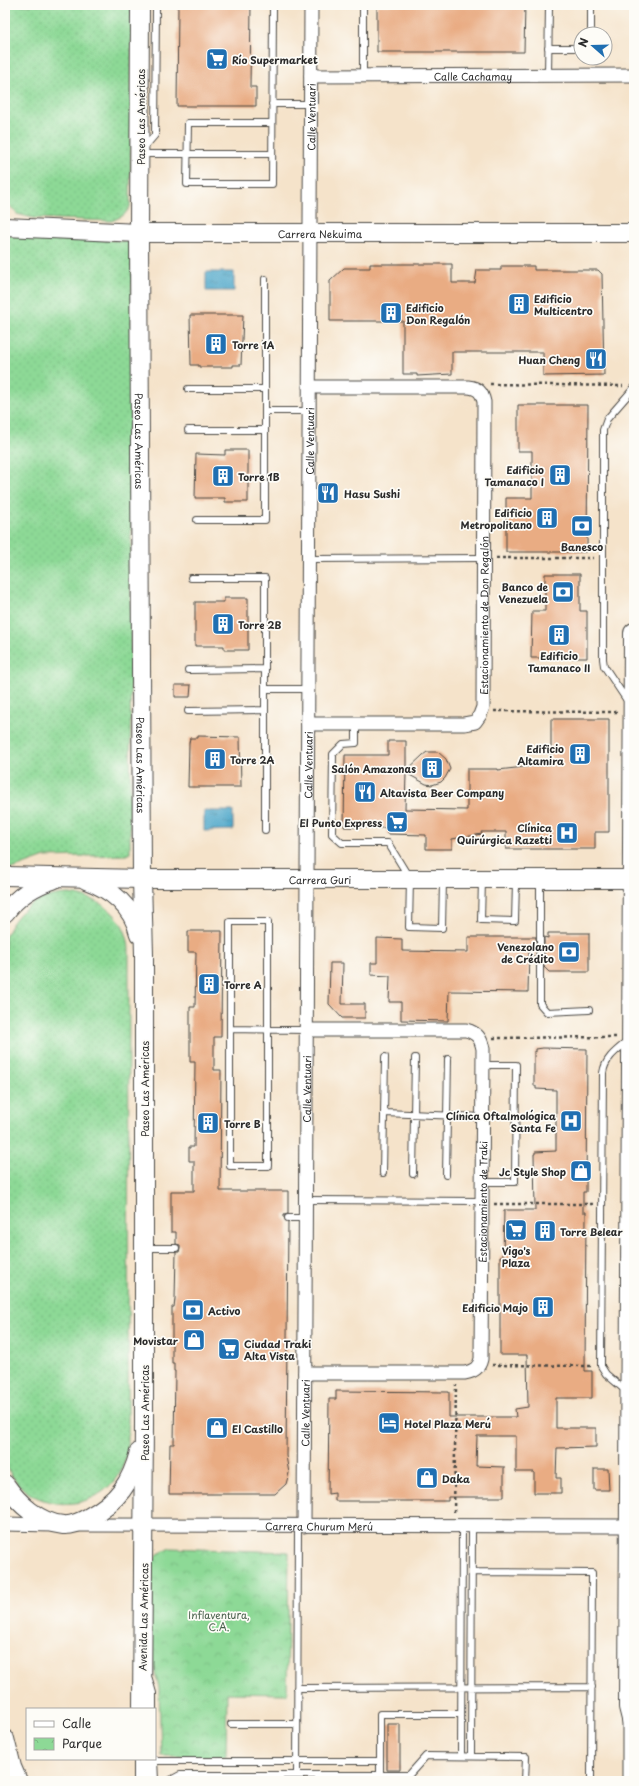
<svg xmlns="http://www.w3.org/2000/svg" width="639" height="1786" viewBox="0 0 639 1786" font-family="'Playpen Sans',sans-serif">
<style>
.grass{fill:url(#grass-dots);stroke:#5c8260}
.park{fill:url(#park-crowns);stroke:#5c8260}
.water{fill:url(#water-ripples);stroke:#3c687a}
.building{fill:#e9ac83}
.lines{fill:none;stroke-linecap:round;stroke-linejoin:round}
.lane-casing{stroke:#494743;stroke-width:8}
.street-casing{stroke:#494743;stroke-width:15}
.secondary-casing{stroke:#494743;stroke-width:20}
.primary-casing{stroke:#494743;stroke-width:22}
.path{stroke:#494743;stroke-width:2.5;stroke-dasharray:3 3;stroke-linecap:butt}
.lane{stroke:#fff;stroke-width:6}
.street{stroke:#fff;stroke-width:13}
.secondary{stroke:#fff;stroke-width:18}
.primary{stroke:#fff;stroke-width:20}
.labels{text-anchor:middle;dominant-baseline:central;stroke-width:3.5;stroke-linejoin:round;paint-order:stroke}
.poi-label{font-size:10px;font-weight:bold;fill:#2b2b2b;stroke:#fdfcf7;text-anchor:start}
.street-label{font-size:10px;fill:#2b2b2b;stroke:#fdfcf7}
.park-label{font-size:10px;fill:#485f4b;stroke:#fdfcf7}
</style>
<defs>
<pattern id="grass-dots" width="8" height="8" patternUnits="userSpaceOnUse"><rect width="8" height="8" fill="#8dd996"/><path d="M2 2h.1M6 6h.1" fill="none" stroke="#7aba81" stroke-width="1.8" stroke-linecap="round"/></pattern>
<pattern id="park-crowns" width="20" height="18" patternUnits="userSpaceOnUse"><rect width="20" height="18" fill="#8dd996"/><path d="M2 6a3 3 0 1 1 6 0M12 15a3 3 0 1 1 6 0" fill="none" stroke="#7aba81"/></pattern>
<pattern id="water-ripples" width="26" height="14" patternUnits="userSpaceOnUse"><rect width="26" height="14" fill="#4ca6c9"/><path d="M2 4q2-2 4 0t4 0M15 11q2-2 4 0t4 0" fill="none" stroke="#3f87a3"/></pattern>
</defs>
<rect width="100%" height="100%" fill="#fdfcf7"/>
<filter id="ink" filterUnits="userSpaceOnUse"><feTurbulence type="fractalNoise" baseFrequency=".025" numOctaves="2"/><feDisplacementMap in="SourceGraphic" scale="8" xChannelSelector="R" yChannelSelector="G"/><feConvolveMatrix kernelMatrix="1 2 1 2 8 2 1 2 1" color-interpolation-filters="sRGB"/></filter>
<filter id="wash" filterUnits="userSpaceOnUse"><feTurbulence type="fractalNoise" baseFrequency=".012" numOctaves="4" result="noise"/><feDisplacementMap in="SourceGraphic" scale="16" xChannelSelector="R" yChannelSelector="G"/><feGaussianBlur stdDeviation="0.9" result="paint"/><feColorMatrix in="noise" values="0 0 0 0 0 0 0 0 0 0 0 0 0 0 0 0 0 1.4 0 .05"/><feComposite in="paint" operator="in"/></filter>
<g filter="url(#wash)">
<rect width="100%" height="100%" fill="#f5e3ca"/>
<path class="grass" d="M5,5H132L130,207L124,215L112,221L33,218L17,214L5,200Z
M5,235L125,241L129,243L132,249L130,853L126,855L45,857L15,868L5,869Z
M69,894C99,897 126,915 129,948L128,1448C121,1497 69,1519 27,1492C17,1485 10,1474 5,1463V937C18,908 38,895 69,894Z"/>
<path class="park" d="M170,1548L289,1552L287,1694L227,1693L226,1757L161,1756L159,1688L151,1656L149,1567L158,1554Z"/>
<path class="water" d="M206,272H234V291H206Z
M204,811H233V830L204,831Z"/>
<g id="blocks">
<path class="building" d="M178,5H251L250,87H256V106H177Z
M377,5H525L524,52H377Z
M370,264H452V283H475L477,270H501V266H534V270H598L602,274L604,375L543,376V352H452V374L417,376V374H403V321H330V281L344,268H370Z
M190,315H243L241,365H233V367H199V365H191Z
M518,405H588L587,552H506V498H532V451H518Z
M225,450H248V502H225V498H195L196,454L225,455Z
M545,574H580V611H587V658H531L532,611H545Z
M224,598H248V650H224V646H195V602H224Z
M175,685H191L190,697H175Z
M551,719H609V832H595V849H506V832H481L482,834L452,839V849H426V835L387,834V828L344,827L345,755H388V741H406V771L423,755L427,752H438L446,759L450,769L445,778L441,782L432,785L426,784L406,773L405,809L467,810V769H498V770L551,764Z
M198,736L240,737L241,787H188L189,743L190,738H198Z
M188,931H222L221,1037H214V1070H221L220,1191H288V1214L284,1215V1218L288,1222L286,1456L289,1473L286,1484L275,1494H169L170,1444H174L175,1371H174V1363H172V1307H174L175,1299L176,1252H179L180,1248V1245L176,1244V1232H171V1191H194V1161H189V1147H194L195,1062H190V1007H195L196,952H188Z
M548,933H589V972H549L544,967V937L548,938Z
M468,937H536V958L529,952L528,992L449,991L448,1021L401,1020V1002H389L390,976L371,975V963H377V938L402,939V951L468,952Z
M330,963H343L342,1004H365V1018H342L329,1004Z
M543,1048L587,1049L586,1192H583V1212H586L585,1371H592V1398H556V1428H596V1447L557,1448L556,1478H561V1493H534V1472H516V1436H477L476,1466L504,1467V1497H448V1501H335V1493L328,1494L329,1399H336V1391L449,1392V1417H516L515,1409L528,1407L527,1355H500V1257H503L504,1210H535L534,1154H535V1152L556,1151V1090L536,1089V1086H534V1051L536,1052V1049Z
M594,1469H608L609,1490H594Z
M387,1724H400V1770H387Z"/>
</g>
</g>
<g filter="url(#ink)">
<use href="#blocks" fill-opacity="0" stroke="#494743" stroke-width="1"/>
<g class="lines">
<g class="lane-casing">
<path id="lane" d="M591,34V5
M548,48H581
M363,75V5
M548,75L549,5
M272,104H311
M272,123H188L187,184H272L273,5
M143,149L155,135L156,5
M142,154H272
M188,389H265
M265,411H309
M188,430H265
M197,520H265V279
M309,559L484,558
M191,578H265V830
M188,670L265,669
M265,689H308
M628,702L604,666L603,659V430L607,419L634,388
M188,711L265,710
M356,724V743L343,744L333,754L332,834L342,843H388L410,879L409,927L442,928L443,881
M482,880L481,920L515,921L516,881
M540,880V1004L547,1012L589,1010
M230,922H268V1166H230Z
M230,1029L306,1030
M384,1113L483,1117
M383,1173L385,1057
M413,1174L415,1058
M446,1175L448,1059
M482,1182H515L516,1065H483
M306,1200L482,1201
M288,1218H306
M146,1248H176
M626,1391L606,1374L601,1366L603,1073C605,1058 617,1050 628,1041
M472,1572L592,1573L591,1781
M149,1679L153,1693V1709
M297,1688L592,1687
M231,1724H297
M461,1756L462,1527
M471,1756L472,1527
M154,1759L155,1781
M154,1761H380
M297,1775L298,1526
M380,1775V1714H461
M169,1781L180,1775H409L426,1756L526,1757L525,1781"/>
</g>
<g class="street-casing">
<g id="street">
<path id="s1" d="M311,76L634,75"/>
<path id="s2" d="M308,724H464L475,722L480,715L483,707L484,402C482,392 478,388 468,387H309"/>
<path id="s3" d="M305,1373H465C474,1371 479,1368 481,1359L483,1049C481,1038 477,1033 466,1030H307"/>
<path d="M5,1524L52,1525"/>
<path id="s4" d="M76,1525L634,1526"/>
<path id="s5" d="M304,1526L311,5"/>
<path d="M629,1719V1781"/>
</g>
</g>
<g class="secondary-casing">
<g id="secondary">
<path id="s6" d="M140,5L139,233L142,879L144,955V1423L142,1709"/>
<path id="s7" d="M5,227L139,233H634"/>
<path id="s8" d="M5,876L142,879H634"/>
<path d="M86,880C111,889 133,907 139,934"/>
<path d="M5,913C18,896 33,886 53,880"/>
<path d="M5,1484C18,1503 39,1523 63,1525C72,1526 82,1521 89,1517C118,1501 131,1483 139,1452"/>
<path d="M5,1739L12,1767L18,1781"/>
<path d="M143,1759V1781"/>
</g>
</g>
<g class="primary-casing">
<path id="primary" d="M634,633L629,1707L634,1727"/>
</g>
<path class="path" d="M490,384L623,386
M496,558H593
M494,711L617,712
M493,1038L616,1037
M494,1204H593
M492,1365L591,1366
M454,1512L456,1385"/>
<use href="#lane" class="lane"/>
<use href="#street" class="street"/>
<use href="#secondary" class="secondary"/>
<use href="#primary" class="primary"/>
</g>
</g>
<defs>
<g id="supermarket-square" transform="scale(1.15)"><rect x="-9" y="-9" width="18" height="18" rx="4" fill="#1f6fb2" stroke="#fdfcf7"/><path d="M-6-5.5h2.5l.6 2H6L4.5 2H-2.5L-4.4-4H-6ZM-1.5 3.2a1.3 1.3 0 1 0 .1 0ZM3 3.2a1.3 1.3 0 1 0 .1 0Z" fill="#fff"/></g>
<g id="building-square" transform="scale(1.15)"><rect x="-9" y="-9" width="18" height="18" rx="4" fill="#1f6fb2" stroke="#fdfcf7"/><path d="M-4-6H4V6H1V3H-1V6H-4ZM-2.5-4.3h1.7v1.8h-1.7ZM.8-4.3h1.7v1.8H.8ZM-2.5-1h1.7V.8h-1.7ZM.8-1h1.7V.8H.8Z" fill="#fff"/></g>
<g id="restaurant-square" transform="scale(1.15)"><rect x="-9" y="-9" width="18" height="18" rx="4" fill="#1f6fb2" stroke="#fdfcf7"/><path d="M-5-6h1v4h1v-4h1v4h1v-4h1v5L-1.5 .5V6h-2V.5L-5-1ZM5-6V6H3V1.5H1.5Q1.5-4 5-6Z" fill="#fff"/></g>
<g id="bank-square" transform="scale(1.15)"><rect x="-9" y="-9" width="18" height="18" rx="4" fill="#1f6fb2" stroke="#fdfcf7"/><path d="M-6-4H6V4H-6ZM0-2.3a2.3 2.3 0 1 0 0 4.6a2.3 2.3 0 1 0 0-4.6Z" fill="#fff"/></g>
<g id="hospital-square" transform="scale(1.15)"><rect x="-9" y="-9" width="18" height="18" rx="4" fill="#1f6fb2" stroke="#fdfcf7"/><path d="M-5-5h3v3.5h4V-5h3V5h-3V1.5h-4V5h-3Z" fill="#fff"/></g>
<g id="shop-square" transform="scale(1.15)"><rect x="-9" y="-9" width="18" height="18" rx="4" fill="#1f6fb2" stroke="#fdfcf7"/><path d="M-5-2.5h2.3a2.7 3.5 0 0 1 5.4 0H5L5.5 6h-11ZM-1.5-2.5h3a1.5 2.3 0 0 0-3 0Z" fill="#fff"/></g>
<g id="hotel-square" transform="scale(1.15)"><rect x="-9" y="-9" width="18" height="18" rx="4" fill="#1f6fb2" stroke="#fdfcf7"/><path d="M-6-4.5h1.5V1H6V5H4.5V3h-9V5H-6ZM-4 0a1.8 1.8 0 1 1 3.6 0ZM.5 0V-2.5h3Q6-2.5 6 0Z" fill="#fff"/></g>
</defs>
<g fill-rule="evenodd">
<use href="#supermarket-square" x="217" y="59"/>
<use href="#building-square" x="519" y="304"/>
<use href="#building-square" x="391" y="313"/>
<use href="#building-square" x="216" y="344"/>
<use href="#restaurant-square" x="596" y="359"/>
<use href="#building-square" x="560" y="475"/>
<use href="#building-square" x="223" y="476"/>
<use href="#restaurant-square" x="328" y="493"/>
<use href="#building-square" x="547" y="518"/>
<use href="#bank-square" x="582" y="526"/>
<use href="#bank-square" x="563" y="592"/>
<use href="#building-square" x="223" y="624"/>
<use href="#building-square" x="559" y="635"/>
<use href="#building-square" x="580" y="754"/>
<use href="#building-square" x="215" y="759"/>
<use href="#building-square" x="432" y="768"/>
<use href="#restaurant-square" x="365" y="792"/>
<use href="#supermarket-square" x="397" y="822"/>
<use href="#hospital-square" x="567" y="833"/>
<use href="#bank-square" x="569" y="952"/>
<use href="#building-square" x="209" y="984"/>
<use href="#hospital-square" x="571" y="1121"/>
<use href="#building-square" x="208" y="1123"/>
<use href="#shop-square" x="581" y="1171"/>
<use href="#supermarket-square" x="516" y="1230"/>
<use href="#building-square" x="545" y="1231"/>
<use href="#building-square" x="543" y="1307"/>
<use href="#bank-square" x="193" y="1310"/>
<use href="#shop-square" x="194" y="1340"/>
<use href="#supermarket-square" x="229" y="1349"/>
<use href="#hotel-square" x="389" y="1423"/>
<use href="#shop-square" x="217" y="1428"/>
<use href="#shop-square" x="427" y="1478"/>
</g>
<g class="labels">
<g class="poi-label">
<text x="232" y="59">Río Supermarket</text>
<text x="534" y="298">Edificio<tspan x="534" dy="12">Multicentro</tspan></text>
<text x="406" y="307">Edificio<tspan x="406" dy="12">Don Regalón</tspan></text>
<text x="232" y="344">Torre 1A</text>
<text x="580" y="359" text-anchor="end">Huan Cheng</text>
<text x="544" y="469" text-anchor="end">Edificio<tspan x="544" dy="12">Tamanaco I</tspan></text>
<text x="238" y="476">Torre 1B</text>
<text x="344" y="493">Hasu Sushi</text>
<text x="532" y="512" text-anchor="end">Edificio<tspan x="532" dy="12">Metropolitano</tspan></text>
<text x="582" y="546" text-anchor="middle">Banesco</text>
<text x="548" y="586" text-anchor="end">Banco de<tspan x="548" dy="12">Venezuela</tspan></text>
<text x="238" y="624">Torre 2B</text>
<text x="559" y="655" text-anchor="middle">Edificio<tspan x="559" dy="12">Tamanaco II</tspan></text>
<text x="564" y="748" text-anchor="end">Edificio<tspan x="564" dy="12">Altamira</tspan></text>
<text x="230" y="759">Torre 2A</text>
<text x="416" y="768" text-anchor="end">Salón Amazonas</text>
<text x="380" y="792">Altavista Beer Company</text>
<text x="382" y="822" text-anchor="end">El Punto Express</text>
<text x="552" y="827" text-anchor="end">Clínica<tspan x="552" dy="12">Quirúrgica Razetti</tspan></text>
<text x="554" y="946" text-anchor="end">Venezolano<tspan x="554" dy="12">de Crédito</tspan></text>
<text x="224" y="984">Torre A</text>
<text x="556" y="1115" text-anchor="end">Clínica Oftalmológica<tspan x="556" dy="12">Santa Fe</tspan></text>
<text x="224" y="1123">Torre B</text>
<text x="566" y="1171" text-anchor="end">Jc Style Shop</text>
<text x="560" y="1231">Torre Belear</text>
<text x="516" y="1250" text-anchor="middle">Vigo's<tspan x="516" dy="12">Plaza</tspan></text>
<text x="528" y="1307" text-anchor="end">Edificio Majo</text>
<text x="208" y="1310">Activo</text>
<text x="178" y="1340" text-anchor="end">Movistar</text>
<text x="244" y="1343">Ciudad Traki<tspan x="244" dy="12">Alta Vista</tspan></text>
<text x="404" y="1423">Hotel Plaza Merú</text>
<text x="232" y="1428">El Castillo</text>
<text x="442" y="1478">Daka</text>
</g>
<g class="street-label">
<text stroke="none"><textPath href="#s1" startOffset="162">Calle Cachamay</textPath></text>
<text transform="translate(140 117) rotate(-90)">Paseo Las Américas</text>
<text stroke="none"><textPath href="#s5" startOffset="1409">Calle Ventuari</textPath></text>
<text stroke="none"><textPath href="#s7" startOffset="315">Carrera Nekuima</textPath></text>
<text stroke="none"><textPath href="#s6" startOffset="436">Paseo Las Américas</textPath></text>
<text stroke="none"><textPath href="#s5" startOffset="1085">Calle Ventuari</textPath></text>
<text stroke="none"><textPath href="#s2" startOffset="276">Estacionamiento de Don Regalón</textPath></text>
<text stroke="none"><textPath href="#s6" startOffset="760">Paseo Las Américas</textPath></text>
<text stroke="none"><textPath href="#s5" startOffset="761">Calle Ventuari</textPath></text>
<text stroke="none"><textPath href="#s8" startOffset="315">Carrera Guri</textPath></text>
<text transform="translate(144 1089) rotate(-90)">Paseo Las Américas</text>
<text stroke="none"><textPath href="#s5" startOffset="437">Calle Ventuari</textPath></text>
<text stroke="none"><textPath href="#s3" startOffset="340">Estacionamiento de Traki</textPath></text>
<text transform="translate(144 1413) rotate(-90)">Paseo Las Américas</text>
<text stroke="none"><textPath href="#s5" startOffset="113">Calle Ventuari</textPath></text>
<text stroke="none"><textPath href="#s4" startOffset="243">Carrera Churum Merú</textPath></text>
<text transform="translate(143 1617) rotate(-89)">Avenida Las Américas</text>
</g>
<g class="park-label">
<text x="219" y="1614">Inflaventura,<tspan x="219" dy="12">C.A.</tspan></text>
</g>
</g>
<rect width="639" height="1786" fill="none" stroke="#fdfcf7" stroke-width="20"/>
<rect x="26" y="1708" width="130" height="52" fill="#fdfcf7" stroke="#a9a8a5"/>
<rect x="34" y="1721" width="20" height="6" fill="#ffffff" stroke="#a9a8a5"/>
<text x="62" y="1728" font-size="12" fill="#2b2b2b">Calle</text>
<rect x="34" y="1738" width="20" height="12" fill="url(#park-crowns)" stroke="#a9a8a5"/>
<text x="62" y="1748" font-size="12" fill="#2b2b2b">Parque</text>
<g transform="translate(593 46) rotate(290)"><circle r="19" fill="#fdfcf7" stroke="#a9a8a5"/>
<path d="M0-3L7 15L0 10L-7 15Z" fill="#1f6fb2"/>
<text y="-6" font-size="11" font-weight="bold" text-anchor="middle" fill="#2b2b2b">N</text>
</g>
</svg>
